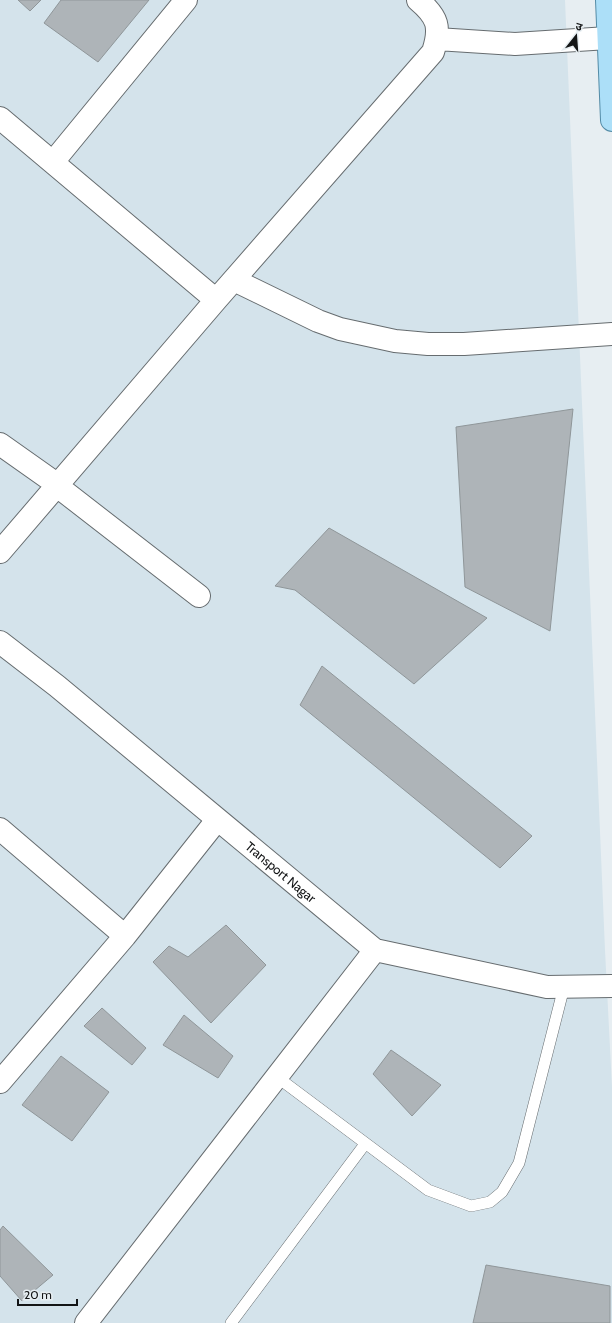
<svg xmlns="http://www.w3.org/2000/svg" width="612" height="1323" viewBox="0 0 612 1323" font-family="Cabin,'Noto Sans Devanagari',sans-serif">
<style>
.built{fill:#d4e3eb}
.building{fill:#aeb4b8;stroke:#8f9699}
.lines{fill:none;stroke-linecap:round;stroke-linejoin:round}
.service-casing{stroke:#666c6f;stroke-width:12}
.minor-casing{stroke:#666c6f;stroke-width:24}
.tertiary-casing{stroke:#666c6f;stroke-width:24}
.primary-casing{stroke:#538ba6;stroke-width:24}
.service{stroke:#fff;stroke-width:11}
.minor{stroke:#fff;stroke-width:22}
.tertiary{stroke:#fff;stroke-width:22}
.primary{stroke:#acdff8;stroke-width:22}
.labels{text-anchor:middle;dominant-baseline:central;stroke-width:4;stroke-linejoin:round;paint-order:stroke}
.street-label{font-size:13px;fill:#131516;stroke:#e7eef2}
</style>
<rect width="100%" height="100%" fill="#e7eef2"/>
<path class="built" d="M0,0H565L605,950L612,1087V1323H0Z"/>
<path class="building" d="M18,0H41L30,11Z
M61,0H149L98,62L44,23Z
M573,409L550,631L465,587L456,427Z
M329,528L487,618L414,684L295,590L275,586Z
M322,666L532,836L500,868L300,705Z
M226,925L266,965L211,1023L153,962L169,946L188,957Z
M102,1008L146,1048L132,1065L84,1026Z
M184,1015L233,1056L218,1078L163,1045Z
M391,1050L441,1085L412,1116L373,1074Z
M61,1056L109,1092L72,1141L22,1105Z
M3,1226L53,1275L22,1301L0,1276V1230Z
M486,1265L610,1286V1323H473Z"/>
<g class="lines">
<g class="service-casing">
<path id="service" d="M277,1077L428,1190L471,1206L490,1202L502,1192L519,1163L564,987
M231,1323L365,1144"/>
</g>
<g class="minor-casing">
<path id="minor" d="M437,39L515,44L608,38
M0,118L216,300
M53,162L186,0
M234,280L318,321L340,329L395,341L428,344H464L612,334
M0,444L58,485L61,489L199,596
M0,552L216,300L433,52C441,27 438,17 418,0
M0,829L125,936
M0,1082L125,936L217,820
M86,1323L375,950"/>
</g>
<g class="tertiary-casing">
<g id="tertiary">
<path id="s1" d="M0,642L57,686L375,950L547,987L612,986"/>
</g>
</g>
<g class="primary-casing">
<path id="primary" d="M607,0L612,120"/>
</g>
<use href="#service" class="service"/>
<use href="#minor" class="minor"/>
<use href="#tertiary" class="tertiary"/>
<use href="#primary" class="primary"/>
</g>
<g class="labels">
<g class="street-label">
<text stroke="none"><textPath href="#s1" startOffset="363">Transport Nagar</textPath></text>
</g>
</g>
<g transform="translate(576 36) rotate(17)" stroke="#e7eef2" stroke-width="3" paint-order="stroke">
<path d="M0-3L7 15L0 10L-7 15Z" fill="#131516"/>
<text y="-6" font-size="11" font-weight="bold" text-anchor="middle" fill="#131516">उ</text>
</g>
<path d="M18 1299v6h59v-6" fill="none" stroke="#131516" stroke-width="2"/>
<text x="24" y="1299" font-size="12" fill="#131516" stroke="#e7eef2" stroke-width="3" paint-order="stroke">20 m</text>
</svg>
